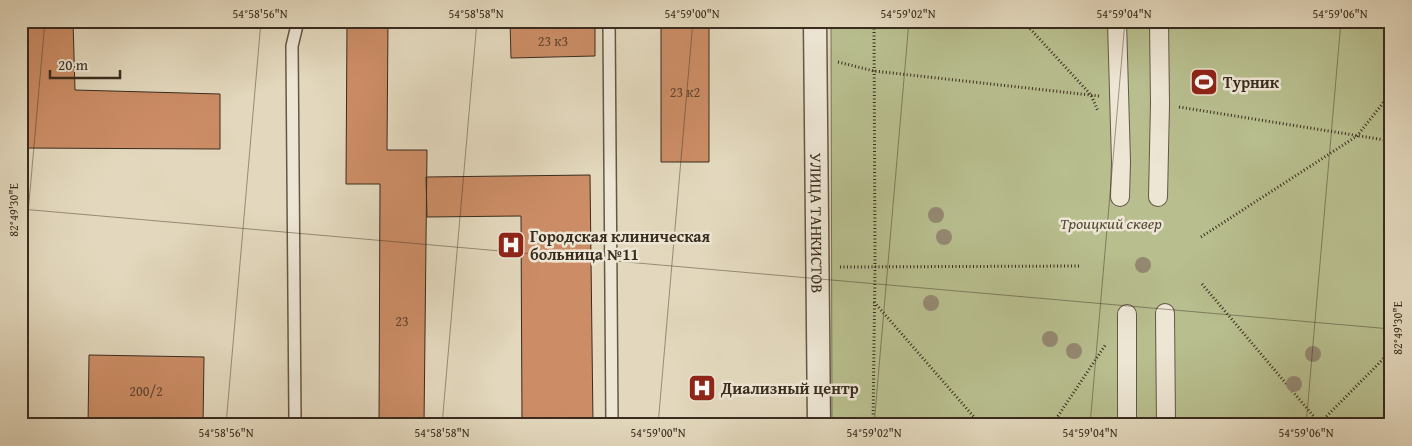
<svg xmlns="http://www.w3.org/2000/svg" width="1412" height="446" viewBox="0 0 1412 446" font-family="'Gentium Book Plus',serif">
<style>
.green{fill:#b8be8e;stroke:#797556}
.building{fill:#cc8d66;stroke:#3a2c1e}
.lines{fill:none;stroke-linecap:round;stroke-linejoin:round}
.service-casing{stroke:#645746;stroke-width:14}
.pedestrian-casing{stroke:#645746;stroke-width:20}
.minor-casing{stroke:#645746;stroke-width:25}
.path{stroke:#3a2c1e;stroke-width:3;stroke-dasharray:1 2.5;stroke-linecap:butt}
.service{stroke:#ede6d4;stroke-width:11}
.pedestrian{stroke:#ede6d4;stroke-width:18}
.minor{stroke:#ede6d4;stroke-width:22}
.tree{fill:#948972}
.ticks{fill:none;stroke:#3a2c1e;stroke-width:1;stroke-opacity:0.45}
.labels{text-anchor:middle;dominant-baseline:central;stroke-width:5;stroke-linejoin:round;paint-order:stroke}
.number-label{font-size:14px;fill:#5e4430}
.poi-label{font-size:16px;font-weight:bold;fill:#3a2c1e;stroke:#ede6d4;text-anchor:start}
.street-label{font-size:16px;fill:#3a2c1e;stroke:#ede6d4}
.park-label{font-size:16px;font-style:italic;fill:#534934;stroke:#ede6d4}
.neatline{fill:none;stroke:#3a2c1e;stroke-width:2}
.ticks-label{font-size:12px;text-anchor:middle;fill:#3a2c1e}
</style>
<rect width="100%" height="100%" fill="#e3d8bd"/>
<filter id="stains"><feTurbulence type="fractalNoise" baseFrequency=".004" numOctaves="4"/><feColorMatrix values="0 0 0 0 .2 0 0 0 0 .09 0 0 0 0 .02 0 0 0 .5 -.17"/></filter>
<radialGradient id="worn" r=".72"><stop offset=".6" stop-color="#630" stop-opacity="0"/><stop offset="1" stop-color="#630" stop-opacity=".3"/></radialGradient>
<path class="green" d="M831,21H1391V425H832Z"/>
<path class="building" d="M21,21H73L75,90L220,94V149L21,148Z
M347,21H388L387,150H427L424,425H379L380,184H346Z
M510,21H574V26L595,25V56L511,58Z
M661,21H709V162H661Z
M590,175L593,425H522L521,216L427,217L426,177Z
M89,355L204,357L203,425H88Z
M672,418L727,420V425H671Z"/>
<g class="lines">
<g class="service-casing">
<path id="service" d="M609,21L612,425
M297,425L295,419L292,46L298,21"/>
</g>
<g class="pedestrian-casing">
<path id="pedestrian" d="M1117,21L1121,162L1120,197
M1158,197L1160,104L1159,21
M1165,313L1166,425
M1127,314V425"/>
</g>
<g class="minor-casing">
<g id="minor">
<path id="s1" d="M815,21L819,425"/>
</g>
</g>
<path class="path" d="M1023,21L1091,95L1098,111
M1384,21L1391,28
M838,62L874,71L1099,96
M1179,107L1391,141
M1201,237L1357,136L1391,93
M840,267L1079,266
M1202,284L1321,425
M874,302L981,425
M1319,424L1391,351
M873,425L875,267L874,21
M1052,425L1106,344"/>
<use href="#service" class="service"/>
<use href="#pedestrian" class="pedestrian"/>
<use href="#minor" class="minor"/>
</g>
<g class="tree">
<circle cx="936" cy="215" r="8"/>
<circle cx="944" cy="237" r="8"/>
<circle cx="1143" cy="265" r="8"/>
<circle cx="931" cy="303" r="8"/>
<circle cx="1050" cy="339" r="8"/>
<circle cx="1074" cy="351" r="8"/>
<circle cx="1313" cy="354" r="8"/>
<circle cx="1294" cy="384" r="8"/>
</g>
<path class="ticks" d="M21,209L1391,329M21,293L45,21M226,425L261,21M442,425L477,21M658,425L693,21M874,425L909,21M1090,425L1125,21M1306,425L1341,21"/>
<defs>
<g id="stadium-square" transform="scale(1.4375)"><rect x="-9" y="-9" width="18" height="18" rx="4" fill="#8f2418" stroke="#ede6d4"/><path d="M0-5a6.5 5 0 1 0 0 10a6.5 5 0 1 0 0-10ZM-3.5-1.8h7v3.6h-7Z" fill="#fff"/></g>
<g id="hospital-square" transform="scale(1.4375)"><rect x="-9" y="-9" width="18" height="18" rx="4" fill="#8f2418" stroke="#ede6d4"/><path d="M-5-5h3v3.5h4V-5h3V5h-3V1.5h-4V5h-3Z" fill="#fff"/></g>
</defs>
<g fill-rule="evenodd">
<use href="#stadium-square" x="1204" y="82"/>
<use href="#hospital-square" x="511" y="245"/>
<use href="#hospital-square" x="702" y="388"/>
</g>
<g class="labels">
<g class="number-label">
<text x="553" y="41">23 к3</text>
<text x="685" y="92">23 к2</text>
<text x="402" y="321">23</text>
<text x="146" y="391">200/2</text>
</g>
<g class="poi-label">
<text x="1223" y="82">Турник</text>
<text x="530" y="236">Городская клиническая<tspan x="530" dy="18">больница №11</tspan></text>
<text x="721" y="388">Диализный центр</text>
</g>
<g class="street-label">
<text stroke="none"><textPath href="#s1" startOffset="202">УЛИЦА ТАНКИСТОВ</textPath></text>
</g>
<g class="park-label">
<text x="1111" y="223">Троицкий сквер</text>
</g>
</g>
<rect width="1412" height="446" fill="none" stroke="#e3d8bd" stroke-width="55"/>
<path d="M50 70v8h70v-8" fill="none" stroke="#3a2c1e" stroke-width="2.5"/>
<text x="58" y="70" font-size="15" fill="#3a2c1e" stroke="#ede6d4" stroke-width="4" paint-order="stroke">20 m</text>
<rect x="28" y="28" width="1356" height="390" class="neatline"/>
<g class="ticks-label">
<text x="260" y="18">54°58'56"N</text>
<text x="476" y="18">54°58'58"N</text>
<text x="692" y="18">54°59'00"N</text>
<text x="908" y="18">54°59'02"N</text>
<text x="1124" y="18">54°59'04"N</text>
<text x="1340" y="18">54°59'06"N</text>
<text transform="translate(14 210) rotate(-90)" y="4">82°49'30"E</text>
<text transform="translate(1398 328) rotate(-90)" y="4">82°49'30"E</text>
<text x="226" y="437">54°58'56"N</text>
<text x="442" y="437">54°58'58"N</text>
<text x="658" y="437">54°59'00"N</text>
<text x="874" y="437">54°59'02"N</text>
<text x="1090" y="437">54°59'04"N</text>
<text x="1306" y="437">54°59'06"N</text>
</g>
<rect width="100%" height="100%" filter="url(#stains)"/>
<rect width="100%" height="100%" fill="url(#worn)"/>
</svg>
